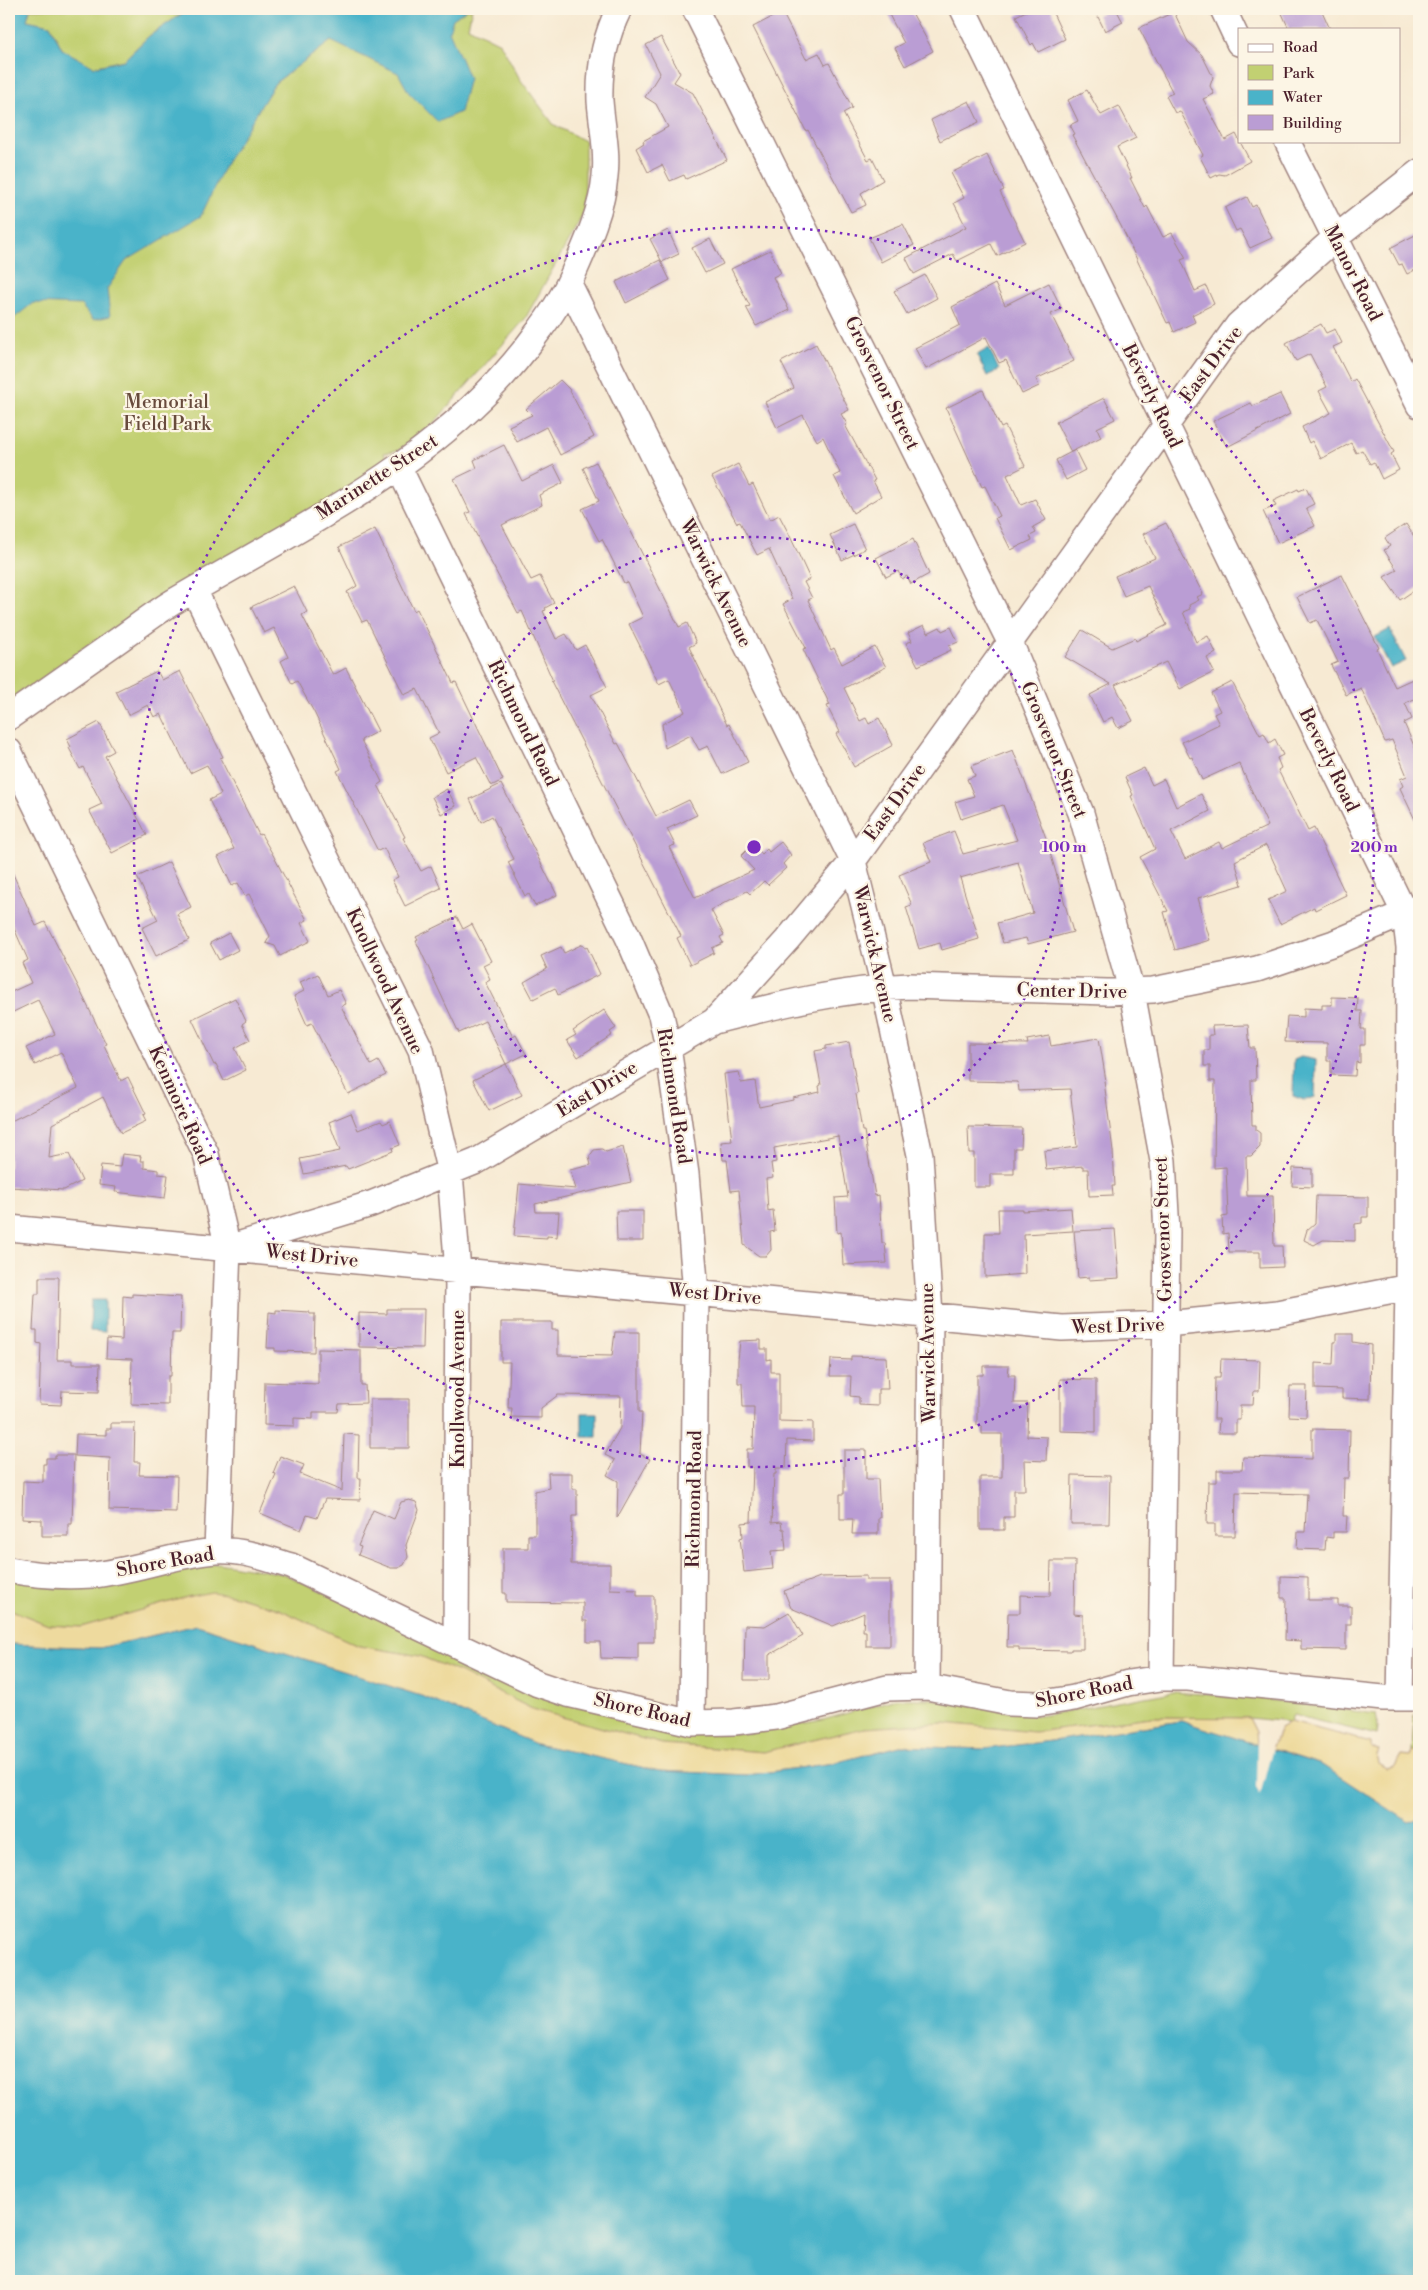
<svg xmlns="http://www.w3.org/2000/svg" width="1428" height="2290" viewBox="0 0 1428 2290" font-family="'Libre Bodoni',serif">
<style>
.green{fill:#c2d072;stroke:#86784e}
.sand{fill:#eeda9e;stroke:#9c7c64}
.water{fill:#4ab3c9;stroke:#4a697a}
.pier{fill:#f7ead3}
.building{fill:#ba9dd4}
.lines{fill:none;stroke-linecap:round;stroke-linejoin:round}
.minor-casing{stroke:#a0847f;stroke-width:28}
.minor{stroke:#fff;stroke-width:25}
.ring{fill:none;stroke:#7b2cbf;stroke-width:2.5;stroke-dasharray:2.5 5}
.labels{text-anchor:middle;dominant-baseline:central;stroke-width:4.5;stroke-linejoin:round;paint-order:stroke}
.street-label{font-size:19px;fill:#4a1f2b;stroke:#fcf5e5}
.park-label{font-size:19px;fill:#684b3d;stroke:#fcf5e5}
.centre{fill:#7b2cbf;stroke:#fcf5e5;stroke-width:2.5}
.ring-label{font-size:15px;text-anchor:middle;font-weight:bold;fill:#7b2cbf;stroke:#fcf5e5;stroke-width:4.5;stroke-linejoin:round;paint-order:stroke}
</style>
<rect width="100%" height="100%" fill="#fcf5e5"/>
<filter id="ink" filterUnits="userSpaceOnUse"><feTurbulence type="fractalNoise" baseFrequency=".02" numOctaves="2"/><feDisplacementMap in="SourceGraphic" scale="10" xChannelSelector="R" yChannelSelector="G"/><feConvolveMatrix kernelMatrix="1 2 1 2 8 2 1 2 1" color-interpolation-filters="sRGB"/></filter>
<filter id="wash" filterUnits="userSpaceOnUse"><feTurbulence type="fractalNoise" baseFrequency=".0096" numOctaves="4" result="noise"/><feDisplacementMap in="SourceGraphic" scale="20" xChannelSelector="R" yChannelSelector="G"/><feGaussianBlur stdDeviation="1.12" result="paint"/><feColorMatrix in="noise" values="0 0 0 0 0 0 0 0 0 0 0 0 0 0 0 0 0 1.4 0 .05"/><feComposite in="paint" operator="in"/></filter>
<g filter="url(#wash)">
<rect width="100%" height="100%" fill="#f7ead3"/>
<path class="green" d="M30,9H189L149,36L124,60L93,67L62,49L50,25L26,20Z
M412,9H472L468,27L500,43L520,79L554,125L585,141V211L525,319L433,424L399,450L384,453L390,462L9,712V317L257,111L275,83L331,41Z
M218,1563L284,1574L384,1619L479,1670L561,1701L693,1734L750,1733L823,1720L897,1699H931L1040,1716L1173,1692L1254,1698L1376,1714L1378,1726L1377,1735L1293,1715L1290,1722L1249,1718L1152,1717L1034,1732L943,1723L864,1728L763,1752L662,1744L532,1709L461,1673L420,1656L359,1646L281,1610L237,1596H191L81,1627L48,1625L9,1609V1581L136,1578Z
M1414,1715H1419V1751H1412Z"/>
<path class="sand" d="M212,1592L237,1596L281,1610L359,1646L420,1656L461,1673L532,1709L662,1744L763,1752L864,1728L943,1723L1034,1732L1152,1717L1249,1718L1256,1732L1257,1745L1181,1721L1060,1740L984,1749L900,1746L834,1763L748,1775L659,1771L536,1744L424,1697L197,1625L100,1648L9,1644V1609L48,1625L81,1627L191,1596Z
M1290,1722L1371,1742V1748L1379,1750L1377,1755L1379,1764L1387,1769L1395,1767L1401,1756L1410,1757L1412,1751H1419V1818L1409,1823L1322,1765L1272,1749L1280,1728Z"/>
<path class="water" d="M9,9H30L27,20L50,25L62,49L94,67L124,60L149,36L189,9H467L453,19L449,31L469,78L460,112L438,122L409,93L398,73L331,41L275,83L225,165L201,216L126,261L107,289L110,316L93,320L81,305L33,303L9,322Z
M989,348L999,370L987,376L977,355Z
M1390,629L1406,661L1391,668L1375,637Z
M1301,1057L1316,1060L1315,1097L1304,1100L1293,1096L1294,1060Z
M91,1300H105V1332L90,1331Z
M582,1413H597V1437H582Z
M197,1625L424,1697L536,1744L659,1771L748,1775L834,1763L900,1746L984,1749L1060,1740L1181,1721L1322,1765L1409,1822L1419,1818V2281H9V1644L100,1648Z"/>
<path class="pier" d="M1257,1742L1273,1747L1260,1795L1256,1787Z"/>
<g id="blocks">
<path class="building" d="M886,9H910L933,51L905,66L895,48L904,43Z
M1030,9H1051L1065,39L1038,52L1033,43L1031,45L1016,16Z
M1110,9H1116L1123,22L1105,31L1097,15Z
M1280,9H1321L1330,29H1289Z
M782,12L806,59L819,53L825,65L829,63L851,105L852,108L843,113L868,160L872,158L883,180L861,193L866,205L851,212L808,130L806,131L753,27Z
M1174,12L1188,42L1202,55L1213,77L1210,86L1214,94L1203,99L1225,140L1236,134L1250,161L1225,175L1219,174L1211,178L1200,157L1203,155L1180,111L1175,113L1166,96L1173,93L1139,28Z
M661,37L680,73L674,82L693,93L727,160L686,179L684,175L670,181L662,165L648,172L636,148L644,143L643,141L668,127L656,104L645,97L660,73L646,45Z
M1087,90L1101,115L1119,106L1136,138L1117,147L1132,178H1130L1145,208L1147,206L1163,237L1172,233L1186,258L1181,260L1195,291L1206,286L1214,304L1192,315L1195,322L1174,332L1170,322L1167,323L1121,226L1072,135L1075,134L1070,125L1078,121L1068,100Z
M969,101L979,122L940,141L931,120Z
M987,155L1004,190L1000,192L1025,242L997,256L991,244L957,261L953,254L914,274L906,258L966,227L954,203L964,198L951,173Z
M1247,197L1252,207L1256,205L1272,238L1250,248L1240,229L1236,231L1225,208Z
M903,224L914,245L881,262L869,238Z
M668,230L679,254L662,262L650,239Z
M1419,233V268L1407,274L1402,264L1399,265L1390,248Z
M710,239L723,264L705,273L692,248Z
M770,250L781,273L773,277L789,310L756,326L746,307L750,306L731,269Z
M660,260L670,280L626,303L616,282Z
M925,275L937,298L907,314L894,291Z
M1049,283L1062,309L1051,314L1074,361L1036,379L1039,386L1022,394L1006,360L999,363L986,337L926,369L915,348L960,325L952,307L995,284L1005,305Z
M1321,324L1326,333L1335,329L1342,343L1333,347L1351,382L1355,379L1394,452L1391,454L1399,470L1382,479L1374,462L1370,464L1362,450L1356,453L1351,443L1321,459L1312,441L1309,443L1302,427L1331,413L1319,391L1327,387L1310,354L1296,361L1286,343Z
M816,344L849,410L841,414L847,424L845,425L875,480L873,481L881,496L853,513L834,476L840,473L823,437L817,441L803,415L777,428L765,402L794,388L781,362Z
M560,380L569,389L594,437L560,455L546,427L517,442L509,426L532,415L526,409Z
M983,390L1001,428L1005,426L1025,466L1007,475L1021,505L1035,499L1046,520L1033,527L1036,533L1030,536L1032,540L1011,550L995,518L1000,516L985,486L982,487L946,408Z
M1280,394L1290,414L1227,447L1213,421L1251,403L1253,406Z
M1104,398L1115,419L1097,428L1101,437L1071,452L1056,422Z
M504,445L522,481L554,465L563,483L539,495L542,505L502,525L531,580L540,576L554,603L545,608L546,610L543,611L556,639L566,634L576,650L585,645L607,687L591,695L616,744L618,743L656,816L689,800L697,815L667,829L675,845L669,847L672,853L695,898L754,870L741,856L753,844L762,854L767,849L769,852L781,842L791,855L783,864L786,868L768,885L764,881L750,894L747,891L711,910L724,935L720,937L723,943L712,948L714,953L690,965L677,938L681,936L551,681H553L522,611L518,613L476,534L466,514L470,512L454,479L477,468L474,460Z
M1075,450L1085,470L1066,480L1056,460Z
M596,462L679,627L687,623L696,643L689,647L727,725L729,724L748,762L722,774L708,746L699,750L691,735L665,748L662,724L685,712L669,679L659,684L629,624L643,617L627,582L624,583L602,539L599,541L582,509L599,501L583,468Z
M738,464L749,486L753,484L770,520L779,515L789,534L810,579L804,582L812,598L808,600L831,650L834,648L842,664L875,647L886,667L844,688L860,721L866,718L869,724L879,718L893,745L854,767L836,734L840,732L827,706L830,705L803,649L806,648L783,604L792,599L769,549L757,555L740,522L737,523L712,477Z
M1306,488L1314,504L1306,508L1315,526L1278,543L1263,511L1276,506L1273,501L1298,489L1299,491Z
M1166,523L1203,594L1197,597L1199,600L1189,605L1190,609L1183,612L1196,642L1208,636L1216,653L1207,658L1214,672L1180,689L1166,662L1115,685L1133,721L1118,728L1112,717L1103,722L1090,695L1111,684L1065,657L1082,630L1112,648L1135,638L1136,641L1167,625L1148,586L1124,596L1115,576L1155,558L1143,534Z
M853,524L865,549L842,560L830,535Z
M1406,524L1419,544V587L1400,600L1384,577L1397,570L1384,550L1390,546L1385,538Z
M375,529L414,611L417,609L453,683L456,682L503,780L491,786L476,757L446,772L429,738L439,733L417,689L404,695L367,620L362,622L347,592L357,586L339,547Z
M913,539L929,574L911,584L907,576L902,579L898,571L886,577L876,558Z
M1342,575L1379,648L1377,649L1395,687L1419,676V697L1405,703L1412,719L1404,723L1419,757V828L1400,788L1403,786L1400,779L1407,776L1392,740L1385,742L1361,688L1346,695L1331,665L1338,662L1317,620L1310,623L1297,597Z
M294,586L307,612L302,615L333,675L346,668L378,731L361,740L382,782L378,785L405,837L403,838L421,871L431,866L441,888L405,906L392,880L398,877L384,848L378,851L337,771L341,769L315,714L297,681L292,684L281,661L288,657L274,628L264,633L251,607Z
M924,625L928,633L940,627L942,631L951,627L958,642L949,646L951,650L918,666L906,643L912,641L908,633Z
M157,671L162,680L180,671L223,757L220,758L259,835L261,834L272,853L307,920L301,923L310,941L280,956L275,946L266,943L270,936L249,894L245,896L238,883L232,886L218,857L234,849L209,800L221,794L207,765L190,773L161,714L154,717L148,705L128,715L116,691Z
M1232,682L1260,735L1264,733L1269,743L1275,739L1283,755L1277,758L1281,768L1278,770L1308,831L1314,828L1346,895L1315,910L1314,907L1280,924L1268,900L1287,891L1266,845L1235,861L1242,885L1198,898L1210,940L1175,950L1164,912L1168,911L1140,857L1155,849L1131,796L1133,795L1125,777L1144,768L1152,785L1164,779L1176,807L1201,794L1210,811L1171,831L1185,859L1219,842L1222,848L1268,826L1239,763L1202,780L1192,757L1190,758L1182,742L1219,724L1214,714L1220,711L1211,693Z
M99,722L114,751L105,756L147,835L112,853L89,810L102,804L83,767L80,769L69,748L71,747L67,739Z
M1013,750L1046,838L1073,932L1028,944L1026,938L1003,943L997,923L1033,913L1018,862L960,878L979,939L942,950L940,943L919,949L906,907L912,905L899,875L931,862L923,843L954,831L963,854L1017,840L1003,805L961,819L955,802L974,796L967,779L975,776L971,766Z
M501,784L557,895L535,906L529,894L525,896L508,862L514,859L492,816L481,822L470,799Z
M447,789L456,806L441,814L432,797Z
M169,862L191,907L177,914L189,940L156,956L142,928L158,920L137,877Z
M9,865L36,926L45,922L77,984L106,1044L104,1045L121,1081L128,1077L146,1114L143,1115L146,1121L121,1133L103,1097L52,1124L49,1158L69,1154L82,1181L64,1190L9,1187V1122L78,1088L61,1052L35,1065L26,1048L55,1034L38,1000L9,1014V993L31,983L22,963L28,960L9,917Z
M457,917L463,929L472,924L491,961L483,965L490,979L485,982L513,1037L516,1035L526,1054L506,1064L485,1021L459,1033L416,941L418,940L416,937Z
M229,933L238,950L219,960L210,943Z
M583,944L585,948L587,947L600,974L558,995L555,988L533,999L524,982L547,969L541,956L561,947L564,953Z
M318,974L328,995L339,990L346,1004L341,1006L371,1065L378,1061L386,1075L348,1094L312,1023L307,1025L294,996L304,991L300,982Z
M1332,997L1358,998L1357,1011H1362L1361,1029H1365V1045H1360V1063L1356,1062L1355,1076L1331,1075V1061H1327V1043L1285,1042L1287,1016L1304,1017V1008L1322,1009V1005H1332Z
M235,998L246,1021L242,1024L250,1040L235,1048L246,1070L224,1081L216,1064L214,1065L192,1019Z
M604,1010L616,1028L610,1032L612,1035L578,1057L567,1040L576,1035L573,1031Z
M1248,1025L1250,1048H1255L1256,1080H1251L1252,1125H1256V1130L1260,1133V1147L1251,1156H1246L1247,1196H1273L1274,1246H1282L1283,1267L1260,1268V1252H1229L1228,1233L1223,1234L1222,1217L1228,1216L1226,1167L1214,1168L1215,1081H1210V1066H1204V1050H1209V1035H1213L1212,1026Z
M1049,1036L1051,1046L1099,1038L1106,1081H1104L1113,1151L1115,1186H1112L1113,1195L1089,1196L1088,1169H1083V1166L1046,1170L1044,1151L1077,1147L1070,1089L1019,1091L1018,1082L968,1081V1043L1028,1044L1027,1040Z
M849,1042L858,1093L856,1094L862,1131H864L875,1196L879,1195L882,1243H885L887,1263L843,1265L841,1232L837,1233L835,1198L848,1197L838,1136L774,1148L776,1162L771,1163L773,1178L766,1179L768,1211L773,1210L775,1231L770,1232L771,1250L766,1256H759L744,1245L739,1190L731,1191L727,1160H723L721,1142L732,1141L724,1074L739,1072L741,1083L755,1081L759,1107L793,1100V1098L820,1092L819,1086L821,1085L815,1051L826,1049V1046Z
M506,1064L522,1095L489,1111L473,1080Z
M351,1113L358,1130L381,1121L383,1124L390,1121L400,1145L392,1148L393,1151L348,1169L346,1166L304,1174L300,1159L340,1151L329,1122Z
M968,1127L1022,1128L1021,1148H1014V1174H990V1187H974V1153H969Z
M623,1147L631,1182L535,1204L536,1212H559L557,1237L547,1236V1238L514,1236L519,1184L576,1189L570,1170L591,1165L589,1157L594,1150L602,1149L606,1152Z
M122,1154L141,1156L140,1161H144V1168L158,1170V1174L168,1175L165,1198L115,1192L116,1187L99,1185L101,1165L120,1167Z
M1293,1168L1312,1169V1187L1292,1186Z
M1316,1196L1368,1197V1217H1362V1223L1355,1224V1241L1323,1240L1314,1245L1304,1240L1307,1230L1315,1223Z
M1071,1208L1073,1231L1024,1234L1025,1274L985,1277V1233H999L998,1209H1023V1211Z
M616,1211H643V1241H617Z
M1115,1229L1119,1278L1089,1280V1277L1078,1278L1074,1231Z
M39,1277H59L57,1360H72V1364H100L99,1392L62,1391L61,1405L39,1404L41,1344L37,1343V1330H33L35,1294H39Z
M132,1294L181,1297L180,1333H172L171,1376H168V1405L131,1404L132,1359L106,1358L107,1339L122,1340L123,1296L132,1297Z
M387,1309H424L423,1348L359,1347V1313L387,1314Z
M276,1310L309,1312L310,1314H315L314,1352L275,1351V1348H267L269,1312L276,1313Z
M501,1322H552V1330H558V1355L612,1356L615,1332H639V1412H642L640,1454L650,1459L617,1518L618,1481L607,1475L615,1460L605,1455L620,1428L621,1396L558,1395L541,1408V1418L511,1417L512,1408H508L510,1362H501Z
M1336,1334H1353V1342L1371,1345L1370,1399L1342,1398V1390L1315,1389V1363L1333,1364L1334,1342H1336Z
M761,1340V1349H767V1360L771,1359V1372H779V1421L813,1422V1441L787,1440L786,1468H776V1474H774L772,1523L781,1522L782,1529H784L786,1550L771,1551L773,1569L744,1572L740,1538L743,1537L742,1523L751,1522L753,1467H747V1449H753L754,1407H743L742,1383H738V1360L740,1341Z
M318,1349L361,1350V1385H365L366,1403L339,1404L338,1412H313V1419L294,1418V1426L264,1425L265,1382L318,1384Z
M851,1356L886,1357L888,1389H878V1406L859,1405V1397L850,1396L851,1376H830L831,1359L851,1360Z
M1221,1359L1260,1360L1259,1391H1254L1253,1405H1240V1420H1236V1433H1218L1219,1419H1214L1215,1378H1220Z
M983,1366H1009L1008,1375H1015L1014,1403H1028L1027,1436L1047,1437L1046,1461L1024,1460L1025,1490H1014V1517H1004V1530H980V1477H1002V1434H982V1426L977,1425V1375H983Z
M1060,1379L1096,1380V1432L1060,1431Z
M1290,1386H1307L1306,1417L1289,1416Z
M370,1399H409V1448H370Z
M111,1423H135L134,1462H140L139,1475L177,1476L176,1512L109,1510L110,1458L75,1456L76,1434L106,1435V1429H111Z
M1312,1429L1350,1430L1349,1478H1344L1343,1516H1347L1346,1532H1333V1538L1326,1537L1325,1550L1297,1549L1298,1532H1305L1307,1494L1236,1492L1235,1536H1215V1524H1207L1208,1482H1217V1470H1242L1243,1457L1312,1459Z
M344,1434L359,1435L358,1478H361L360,1500L325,1499L317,1518L307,1515L301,1530L260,1513L276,1474L273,1473L280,1456L304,1465L300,1474L342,1491Z
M844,1450H866V1479H878L880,1518H878V1534H852L853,1519H840V1494H844Z
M55,1455H74L72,1524H68V1536H42V1520L22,1519L23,1481L43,1482V1464H46V1458H55Z
M548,1473H572V1489H577V1516H572L571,1564H610V1589L637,1590V1596H654V1642H638V1659L601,1658L600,1642H587V1621H583V1603L506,1602V1593H503V1548H528V1535H535V1491L549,1488Z
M1072,1475L1110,1476L1109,1524H1071Z
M409,1500L416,1502L419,1510L406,1545L408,1557L404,1565L398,1568H391L358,1555L361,1547L358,1546L373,1510L394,1519L401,1502Z
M1051,1561H1075L1074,1614L1083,1615V1649H1071V1651L1019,1650V1647H1007L1008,1613H1020V1595L1050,1596Z
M866,1576V1580H890V1646H866V1631H863L864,1613L833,1626L791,1608L784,1591L820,1577Z
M1281,1576L1308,1577V1600H1338V1606H1351V1624H1346V1650L1301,1649V1641L1285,1640L1286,1598H1281Z
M789,1612L803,1636L769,1655V1680H744L745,1625L765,1626Z"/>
</g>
</g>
<g filter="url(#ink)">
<use href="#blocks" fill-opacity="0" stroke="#a0847f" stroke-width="1"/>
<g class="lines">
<g class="minor-casing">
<path id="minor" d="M695,9L1010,642L1081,813L1132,992L1163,1161L1167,1232L1161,1678
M963,9L1405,914L1409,947L1408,1288L1400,1698
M1223,9L1239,43
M1287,141L1419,405
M569,284L853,861L884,987L920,1155L930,1315L927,1687
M399,468L628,937L661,1015L668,1047L686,1174L693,1258L696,1292L692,1723
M194,590L421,1050L450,1173L458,1271L456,1644
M9,717C46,691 83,665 120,639C137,627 155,613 173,602C301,526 446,460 535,336C548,319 561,301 570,281C584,249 602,212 605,176C608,151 602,127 600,101C599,69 605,37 619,9
M9,751L206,1154L228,1248L217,1551
M714,1021C778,1005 842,989 909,986L1107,992L1153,990L1257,969L1334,943L1419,907
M9,1228L1062,1328L1166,1324L1277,1313L1419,1285
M228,1248L371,1204L477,1161L714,1021L787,940L853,861L1238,325L1335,238L1419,172
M9,1570C36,1575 64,1577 92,1575C134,1571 175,1554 216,1551C241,1549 268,1559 291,1566L538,1684L568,1694L692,1723L734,1722L776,1717L887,1688L927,1687L1010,1703L1037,1704L1074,1698L1128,1683L1161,1678H1188L1383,1698H1419"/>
</g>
<use href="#minor" class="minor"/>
</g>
</g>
<g class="ring">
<circle cx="754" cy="847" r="310"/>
<circle cx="754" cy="847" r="620"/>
</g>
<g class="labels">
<g class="street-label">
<text transform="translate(1353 273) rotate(63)">Manor Road</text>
<text transform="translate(1211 364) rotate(-53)">East Drive</text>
<text transform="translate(882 383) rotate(64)">Grosvenor Street</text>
<text transform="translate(1152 396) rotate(64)">Beverly Road</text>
<text transform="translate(377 477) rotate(-33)">Marinette Street</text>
<text transform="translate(716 583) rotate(64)">Warwick Avenue</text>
<text transform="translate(523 723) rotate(64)">Richmond Road</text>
<text transform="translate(1054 750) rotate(68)">Grosvenor Street</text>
<text transform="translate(1329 760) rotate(64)">Beverly Road</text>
<text transform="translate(895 802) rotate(-54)">East Drive</text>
<text transform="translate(875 954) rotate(77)">Warwick Avenue</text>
<text transform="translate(385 981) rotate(65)">Knollwood Avenue</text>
<text transform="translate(1072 991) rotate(1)">Center Drive</text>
<text transform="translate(597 1089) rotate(-31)">East Drive</text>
<text transform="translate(674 1096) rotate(81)">Richmond Road</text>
<text transform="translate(180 1105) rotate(66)">Kenmore Road</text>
<text transform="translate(1163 1229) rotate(-92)">Grosvenor Street</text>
<text transform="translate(312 1256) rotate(6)">West Drive</text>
<text transform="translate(715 1294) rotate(5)">West Drive</text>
<text transform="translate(1118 1326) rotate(-2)">West Drive</text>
<text transform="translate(928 1353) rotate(-91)">Warwick Avenue</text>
<text transform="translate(458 1389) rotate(-90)">Knollwood Avenue</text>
<text transform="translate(694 1499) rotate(-89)">Richmond Road</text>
<text transform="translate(165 1562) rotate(-10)">Shore Road</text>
<text transform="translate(1084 1692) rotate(-11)">Shore Road</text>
<text transform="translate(642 1710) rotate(13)">Shore Road</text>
</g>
<g class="park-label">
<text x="167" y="402">Memorial<tspan x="167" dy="22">Field Park</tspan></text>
</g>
</g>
<circle cx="754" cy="847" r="8" class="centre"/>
<g class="ring-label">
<text x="1064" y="852">100 m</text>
<text x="1374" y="852">200 m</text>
</g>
<rect width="1428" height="2290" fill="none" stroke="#fcf5e5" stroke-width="30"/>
<rect x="1238" y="28" width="162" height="115" fill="#fcf5e5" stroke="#b59f9b"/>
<rect x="1248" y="44" width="25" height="8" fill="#ffffff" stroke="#b59f9b"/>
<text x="1283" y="52" font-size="15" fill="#4a1f2b">Road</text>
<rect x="1248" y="65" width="25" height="15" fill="#c2d072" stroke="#b59f9b"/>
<text x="1283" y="78" font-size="15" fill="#4a1f2b">Park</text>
<rect x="1248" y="90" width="25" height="15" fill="#4ab3c9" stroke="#b59f9b"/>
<text x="1283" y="102" font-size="15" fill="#4a1f2b">Water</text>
<rect x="1248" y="115" width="25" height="15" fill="#ba9dd4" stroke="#b59f9b"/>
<text x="1283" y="128" font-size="15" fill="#4a1f2b">Building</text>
</svg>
